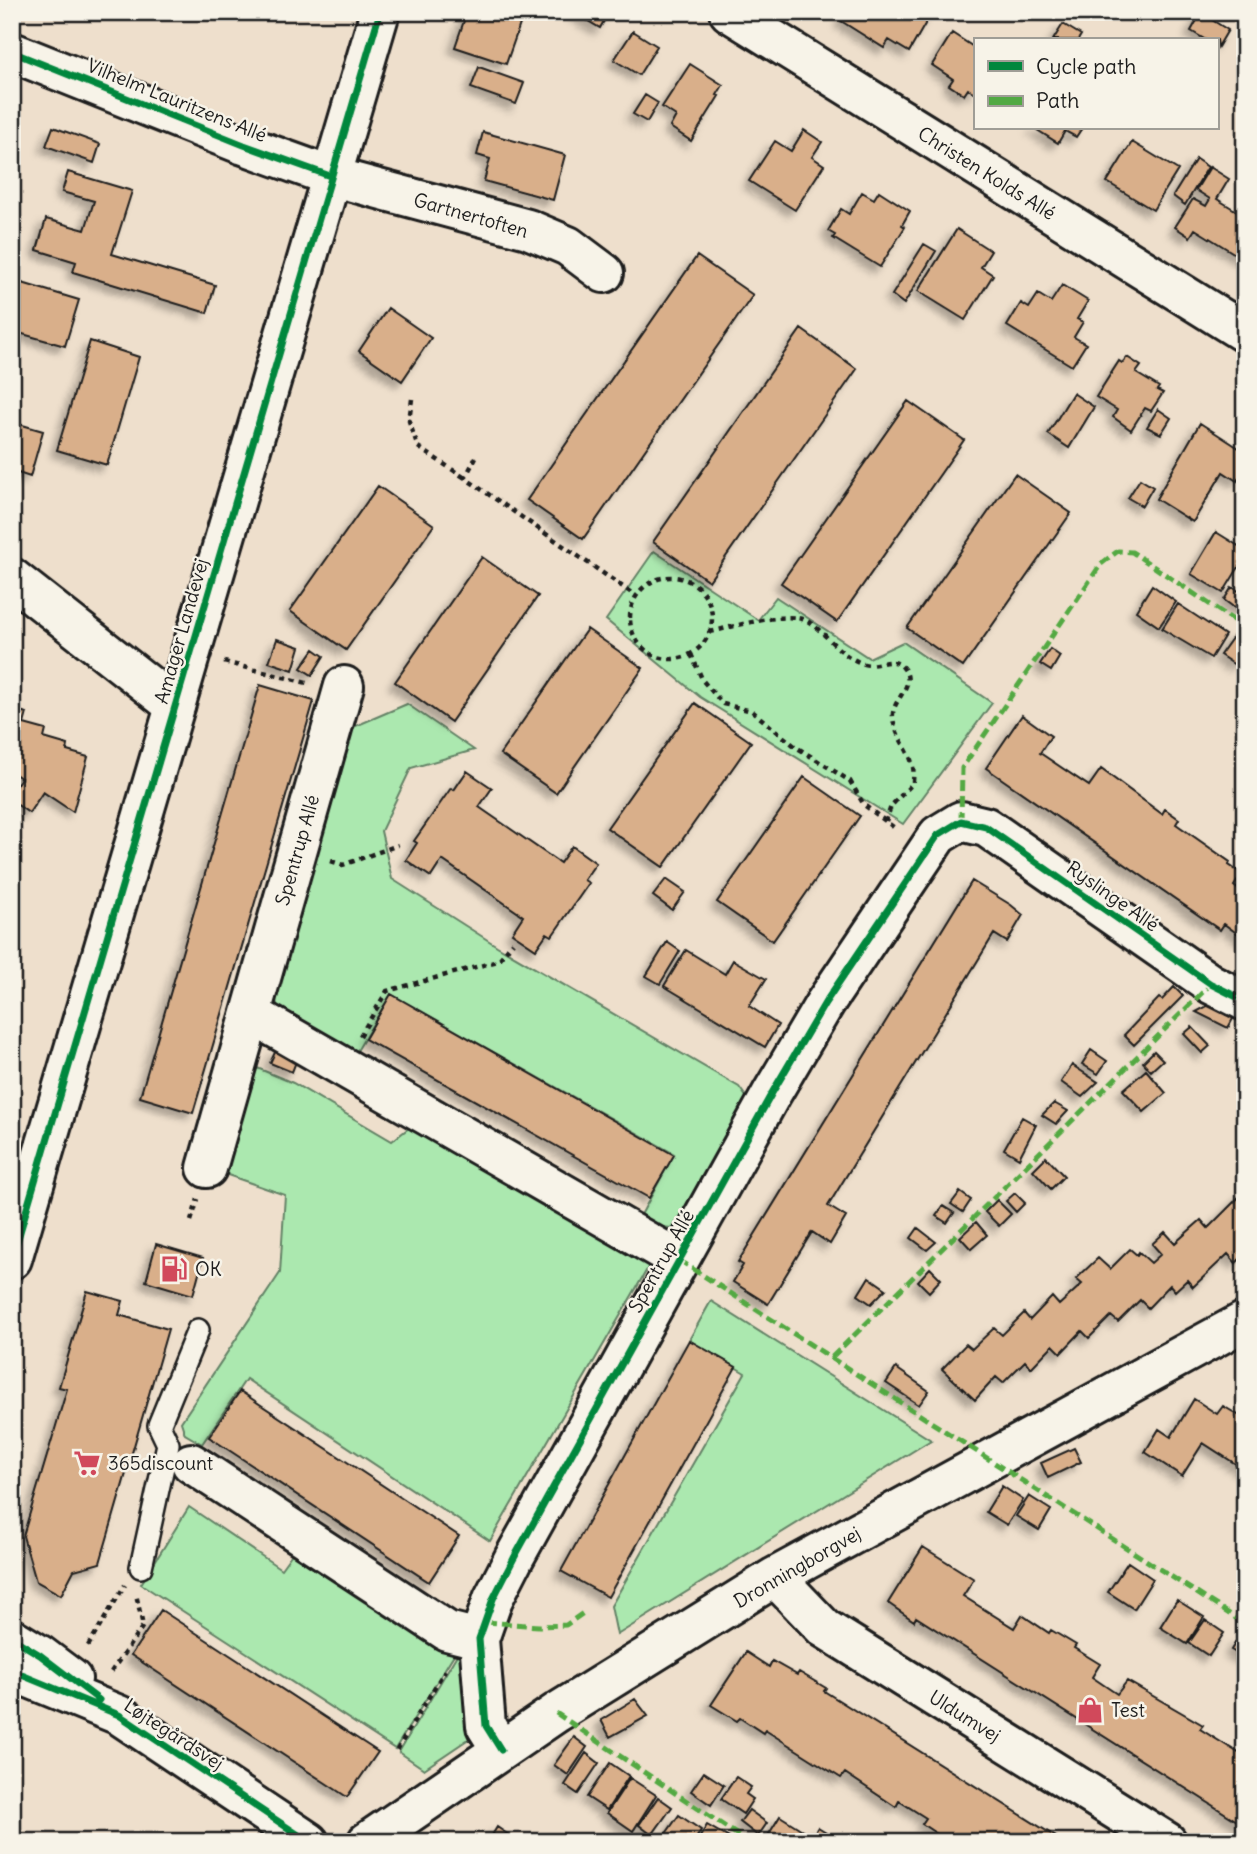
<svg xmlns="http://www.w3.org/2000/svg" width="1257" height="1854" viewBox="0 0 1257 1854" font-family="Delius,sans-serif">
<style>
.green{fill:#abe8af;stroke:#648266;stroke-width:2}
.building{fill:#d9af8a;stroke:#1c1c1c;stroke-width:2;filter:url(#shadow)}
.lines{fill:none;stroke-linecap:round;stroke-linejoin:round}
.lane-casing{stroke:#1c1c1c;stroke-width:26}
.street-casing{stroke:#1c1c1c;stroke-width:44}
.secondary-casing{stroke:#1c1c1c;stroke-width:44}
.path{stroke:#1c1c1c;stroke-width:4.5;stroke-dasharray:5 5;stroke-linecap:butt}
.lane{stroke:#f7f3e8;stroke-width:21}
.street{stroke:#f7f3e8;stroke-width:38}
.secondary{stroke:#f7f3e8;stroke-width:38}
.quiet{stroke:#52a943;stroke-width:5;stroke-dasharray:10 5;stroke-linecap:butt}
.cycleway-casing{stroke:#f7f3e8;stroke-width:11}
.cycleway{stroke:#00873e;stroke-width:7}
.labels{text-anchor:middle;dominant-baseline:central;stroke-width:5;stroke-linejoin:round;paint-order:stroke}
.street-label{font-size:19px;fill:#1c1c1c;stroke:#f7f3e8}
.poi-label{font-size:19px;fill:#1c1c1c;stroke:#f7f3e8;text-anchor:start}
</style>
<defs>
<filter id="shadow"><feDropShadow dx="-6" dy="6" stdDeviation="3.5" flood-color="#0004"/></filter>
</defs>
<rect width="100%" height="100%" fill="#eedfcc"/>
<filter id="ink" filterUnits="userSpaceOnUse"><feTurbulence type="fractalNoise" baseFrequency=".0143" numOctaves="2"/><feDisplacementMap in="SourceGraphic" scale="14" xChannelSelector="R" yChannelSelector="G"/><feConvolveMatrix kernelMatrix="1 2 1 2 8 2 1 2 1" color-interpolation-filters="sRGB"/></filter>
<g filter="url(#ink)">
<path class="green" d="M654,551L758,620L776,597L869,658L903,642L992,703L903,824L700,697L606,620Z
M407,704L474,750L411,768L381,831L392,879L497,946L739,1087L747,1098L673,1228L660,1227L641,1215L674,1154L391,994L354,1056L278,1011L275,994L351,728Z
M250,1065L293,1083L392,1141L414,1124L649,1266L490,1541L246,1379L202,1444L185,1434L181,1422L280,1273L285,1195L222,1173Z
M711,1301L931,1440L617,1635L611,1606L745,1373L689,1340Z
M189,1507L281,1569L296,1548L456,1651L395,1749L141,1584Z
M458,1653L461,1657L470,1738L424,1769L399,1752Z"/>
<path class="building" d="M467,12H487L520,24L506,64L455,47Z
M573,12H609L600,28Z
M846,12H932L909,52L889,40L884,48L841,21Z
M1201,13L1228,30L1218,47L1217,40H1206L1191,31Z
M1063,24L1081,35L1078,40H1053Z
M633,31L657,46L639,75L614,60Z
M952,33L975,48V93L968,89L964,95L949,85L953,79L932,65Z
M690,64L723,85L717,95L719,96L691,141L670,127L676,116L662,107Z
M479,67L524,83L516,104L471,88Z
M645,95L658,103L647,122L633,114Z
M53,127L100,144L94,163L46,146Z
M1034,128H1082L1076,137L1065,131L1058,143Z
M804,130L822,142L812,157L824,165L795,210L749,181L775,141L791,151Z
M483,132L565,155L553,200L484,181L490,159L477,155Z
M1132,142L1178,170L1153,210L1107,182Z
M1196,159L1208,167L1185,205L1173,196Z
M1210,167L1229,179L1217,199L1245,216V260L1195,229L1190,237L1175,227L1193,199L1206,206L1210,199L1196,190Z
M68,172L132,191L112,254L215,285L207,313L73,272L76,262L37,250L46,219L85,230L94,201L62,192Z
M879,191L910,211L902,225L905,227L880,267L833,238L835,235L828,231L841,209L849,214L862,192L874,199Z
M957,229L991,251L981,267L993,275L965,320L918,291Z
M924,244L936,251L904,304L892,295Z
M697,256L753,295L583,539L527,500Z
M12,280L79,300L65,346L12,331Z
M1062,285L1088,301L1077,319L1083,322L1074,337L1086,344L1072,366L1007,326L1021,303L1029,308L1038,294L1051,302Z
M388,308L431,338L402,381L359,351Z
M801,329L857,369L709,581L653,542Z
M90,341L139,357L107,465L57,450Z
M1127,357L1141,366L1136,373L1159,387L1157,390L1163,393L1151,411L1145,408L1131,430L1113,417L1117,410L1096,397L1119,361L1122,363Z
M1073,393L1094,407L1069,448L1048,434Z
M908,401L964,440L837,622L781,583Z
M1158,409L1171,418L1161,434L1147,427Z
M12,422L43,431L30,477L12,471Z
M1200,423L1245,452V468L1237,481L1223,472L1193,522L1156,499Z
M1015,474L1071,513L963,667L907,628Z
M1140,479L1153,487L1142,506L1128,498Z
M378,486L434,525L346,650L290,611Z
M1216,532L1245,550V557L1223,593L1191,574Z
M482,557L538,596L451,722L395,682Z
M1152,585L1176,602L1159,627L1136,611Z
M1232,587L1245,595V600L1239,611L1224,600Z
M1178,604L1225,635L1211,658L1162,629Z
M587,629L643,668L556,793L500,754Z
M1235,634L1245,641V659L1241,657L1235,665L1220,655Z
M277,639L300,647L293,670L269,662Z
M314,649L324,656L312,675L301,668Z
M1050,649L1060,656L1051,671L1040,664Z
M260,685L314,701L193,1113L140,1097Z
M695,703L751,742L663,867L607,828Z
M12,709L27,713L24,724L46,730L44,738L68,745L67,751L88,757L73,812L43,792L29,813L12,801V791L21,778L12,772Z
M1022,715L1051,736L1040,753L1089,786L1101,769L1162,814L1165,809L1179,819L1176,824L1230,862L1229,865L1242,874L1234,886L1240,891L1243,887L1245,888V939L1224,924L1220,930L986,768Z
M467,771L492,788L479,807L560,863L572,846L596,863L584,880L589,883L552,936L547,933L536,949L512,933L523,916L442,860L431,877L406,860L417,843L414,841L451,788L454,790Z
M804,777L860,816L773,941L717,902Z
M666,879L685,892L672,910L653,896Z
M972,881L1011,905L1023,915L1007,942L994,934L828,1206L846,1217L830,1244L812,1232L768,1304L733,1282L743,1265L738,1262Z
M667,942L680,951L660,984L646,976Z
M686,950L725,974L733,960L766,979L749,1006L778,1025L765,1047L664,986Z
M1174,987L1183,996L1134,1045L1124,1035L1159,998L1162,1000Z
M391,994L674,1155L649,1198L365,1039Z
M1209,1005L1234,1017L1228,1028L1196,1012Z
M1192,1027L1210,1046L1202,1053L1184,1034Z
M276,1050L297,1059L292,1072L270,1063Z
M1091,1050L1107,1061L1098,1074L1082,1064Z
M1154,1051L1163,1060L1151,1071L1143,1062Z
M1072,1065L1098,1082L1082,1097L1061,1082Z
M1146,1070L1166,1093L1144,1112L1123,1090Z
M1054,1103L1068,1111L1056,1124L1042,1115Z
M1022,1117L1036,1125L1019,1158L1004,1149Z
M1046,1157L1064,1176L1051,1189L1033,1170Z
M960,1192L971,1200L963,1212L951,1204Z
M1244,1192L1245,1254L1236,1263L1228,1254L1193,1287L1187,1280L1175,1291L1170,1285L1148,1308L1140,1300L1118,1322L1111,1316L1089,1338L1082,1331L1061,1353L1053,1345L1031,1368L1025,1361L1003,1383L996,1377L975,1400L942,1369L966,1344L972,1349L994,1328L1002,1335L1024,1313L1030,1320L1052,1297L1059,1305L1082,1284L1076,1279L1098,1258L1110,1269L1130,1249L1137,1255L1139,1252L1151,1263L1161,1254L1152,1244L1165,1232L1175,1243L1201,1220L1208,1228Z
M1015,1193L1025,1203L1016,1212L1006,1201Z
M997,1200L1011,1214L999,1226L985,1212Z
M943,1206L954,1213L947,1223L936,1216Z
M976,1222L987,1235L971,1249L960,1237Z
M918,1228L936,1242L927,1250L911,1238Z
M156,1244L203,1258L193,1295L146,1281Z
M930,1268L941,1279L929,1292L918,1281Z
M869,1277L886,1289L871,1304L858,1295Z
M87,1291L123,1301L119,1315L168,1329L100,1563L74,1570L61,1595L36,1581L23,1536L67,1389L59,1387Z
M689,1340L736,1367L608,1597L561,1571Z
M896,1368L929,1391L919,1405L886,1383Z
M240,1391L459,1536L429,1582L209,1437Z
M1194,1399L1217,1414L1223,1406L1245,1419V1470L1203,1443L1182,1476L1145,1452L1159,1429L1171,1437Z
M1074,1448L1081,1462L1048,1478L1041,1463Z
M1002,1486L1023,1500L1007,1525L986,1512Z
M1029,1496L1051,1510L1039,1530L1016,1516Z
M923,1547L974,1579L963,1596L1014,1628L1022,1615L1049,1633L1051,1630L1076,1645L1074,1648L1100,1664L1092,1677L1117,1694L1127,1681L1203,1725L1200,1729L1245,1757V1826L916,1617L914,1621L888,1603Z
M1128,1562L1153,1579L1134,1609L1108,1592Z
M1177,1600L1204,1617L1187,1644L1160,1627Z
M161,1610L378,1752L347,1797L131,1655Z
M1205,1620L1224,1633L1209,1656L1189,1643Z
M1237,1640L1245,1645V1658L1231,1650Z
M746,1652L769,1667L772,1661L797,1675L799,1672L826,1688L824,1691L1064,1842H945L946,1840L922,1824L926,1818L899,1801L896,1807L845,1773L841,1778L765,1730L763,1733L740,1718L737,1721L711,1705Z
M635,1699L648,1716L610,1737L601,1720Z
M574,1737L587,1747L568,1775L554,1765Z
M586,1753L599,1763L578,1794L565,1785Z
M610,1763L629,1776L607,1810L587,1797Z
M704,1772L724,1785L711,1805L691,1791Z
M736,1777L751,1787L746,1794L753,1799L743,1814L721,1799Z
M630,1778L656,1795L633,1831L607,1813Z
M658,1797L672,1807L652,1835L639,1825Z
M749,1810L767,1823L758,1836L740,1822Z
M679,1815L701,1830L694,1842H674L665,1835Z
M780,1816L804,1831L798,1842H770L766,1839Z
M707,1825L729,1838L727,1842H697Z
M497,1827L519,1842H488Z
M818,1827L839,1840L837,1842H809Z"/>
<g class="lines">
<g class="lane-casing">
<path id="lane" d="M141,1567L168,1444L159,1425L198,1330"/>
</g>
<g class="street-casing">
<path id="street" d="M729,12L1245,333
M12,52L244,145L330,176L528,229L568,246L604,273
M12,578L175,706
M251,1014L679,1260
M207,1168L344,686
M191,1463L447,1631L479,1639
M775,1577L824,1628L1167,1842
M501,1750L486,1726L479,1639L493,1599L514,1558L772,1093L825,1003L938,835L961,821L986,827L1211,984L1245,1001
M367,1842L556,1713L775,1577L1245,1321"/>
</g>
<g class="secondary-casing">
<path id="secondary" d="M12,1259L380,12
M12,1638L40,1655L72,1679
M12,1671L119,1715L309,1842"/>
</g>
<path class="path" d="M412,399L409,421L418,447L465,478
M476,457L465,478L636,596
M630 618a41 41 0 1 1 82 0a41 41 0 1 1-82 0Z
M710,632C733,627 790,609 809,622C829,636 840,656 864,664C878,668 894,654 904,669C917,686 891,700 893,717C894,735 910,750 913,767C914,772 913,778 913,783L891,806L886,821
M691,654L703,681L723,704L752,711L796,747L850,781L864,805L896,829
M224,662L307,683
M331,861L343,865L398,845
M360,1036L387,991L498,961L513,942
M191,1221L198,1199
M88,1646L125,1585
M111,1672L143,1626L136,1594
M397,1750L445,1670"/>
<use href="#lane" class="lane"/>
<use href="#street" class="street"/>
<use href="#secondary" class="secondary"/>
<path class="quiet" d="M961,821L962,768L1101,564L1118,551L1132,552L1245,628
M679,1260L1245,1624
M832,1357L1211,984
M486,1622L539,1626L566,1625L586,1611
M556,1713L748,1842"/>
<g class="cycleway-casing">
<path id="cycleway" d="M12,52L244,145L330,176
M12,1259L380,12
M12,1638L40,1655L99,1700
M12,1671L119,1715L309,1842
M501,1750L486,1726L479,1639L493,1599L514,1558L772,1093L825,1003L938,835L961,821L986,827L1211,984L1245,1001"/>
</g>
<use href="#cycleway" class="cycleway"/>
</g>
</g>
<defs>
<g id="fuel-bare" transform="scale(2.1)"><path d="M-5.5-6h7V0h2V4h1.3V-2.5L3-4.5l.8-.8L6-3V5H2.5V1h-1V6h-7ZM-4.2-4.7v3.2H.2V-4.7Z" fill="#d1495b" stroke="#f7f3e8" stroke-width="2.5" paint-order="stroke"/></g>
<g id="supermarket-bare" transform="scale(2.1)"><path d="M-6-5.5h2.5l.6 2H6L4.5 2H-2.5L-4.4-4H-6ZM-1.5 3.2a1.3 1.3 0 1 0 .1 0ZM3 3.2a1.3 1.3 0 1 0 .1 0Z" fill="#d1495b" stroke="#f7f3e8" stroke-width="2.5" paint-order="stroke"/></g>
<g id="shop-bare" transform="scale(2.1)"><path d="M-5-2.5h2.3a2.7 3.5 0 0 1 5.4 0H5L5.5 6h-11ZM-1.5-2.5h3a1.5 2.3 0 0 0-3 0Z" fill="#d1495b" stroke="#f7f3e8" stroke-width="2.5" paint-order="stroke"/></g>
</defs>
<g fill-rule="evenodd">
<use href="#fuel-bare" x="174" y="1269"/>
<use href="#supermarket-bare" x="87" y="1463"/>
<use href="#shop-bare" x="1090" y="1710"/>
</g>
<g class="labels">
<g class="street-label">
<text transform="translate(177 100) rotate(22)">Vilhelm Lauritzens Allé</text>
<text transform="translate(987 173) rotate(32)">Christen Kolds Allé</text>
<text transform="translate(471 215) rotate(16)">Gartnertoften</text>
<text transform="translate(181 631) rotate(-74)">Amager Landevej</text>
<text transform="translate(297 850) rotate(-74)">Spentrup Allé</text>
<text transform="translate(1113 896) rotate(35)">Ryslinge Allé</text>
<text transform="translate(661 1261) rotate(-61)">Spentrup Allé</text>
<text transform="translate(797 1567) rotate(-30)">Dronningborgvej</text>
<text transform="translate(965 1716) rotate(32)">Uldumvej</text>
<text transform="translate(174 1734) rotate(33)">Løjtegårdsvej</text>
</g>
<g class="poi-label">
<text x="195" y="1269">OK</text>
<text x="108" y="1463">365discount</text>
<text x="1111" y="1710">Test</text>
</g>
</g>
<rect width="1257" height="1854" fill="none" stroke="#f7f3e8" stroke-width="42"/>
<rect x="21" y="21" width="1215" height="1812" fill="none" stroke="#1c1c1c" stroke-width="2.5" filter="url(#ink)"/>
<rect x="974" y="38" width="245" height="91" fill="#f7f3e8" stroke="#9f9d96" stroke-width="2"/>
<rect x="988" y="61" width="35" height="10" fill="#00873e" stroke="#9f9d96" stroke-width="2"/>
<text x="1036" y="74" font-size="21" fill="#1c1c1c">Cycle path</text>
<rect x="988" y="96" width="35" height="10" fill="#52a943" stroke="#9f9d96" stroke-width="2"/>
<text x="1036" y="108" font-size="21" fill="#1c1c1c">Path</text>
</svg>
